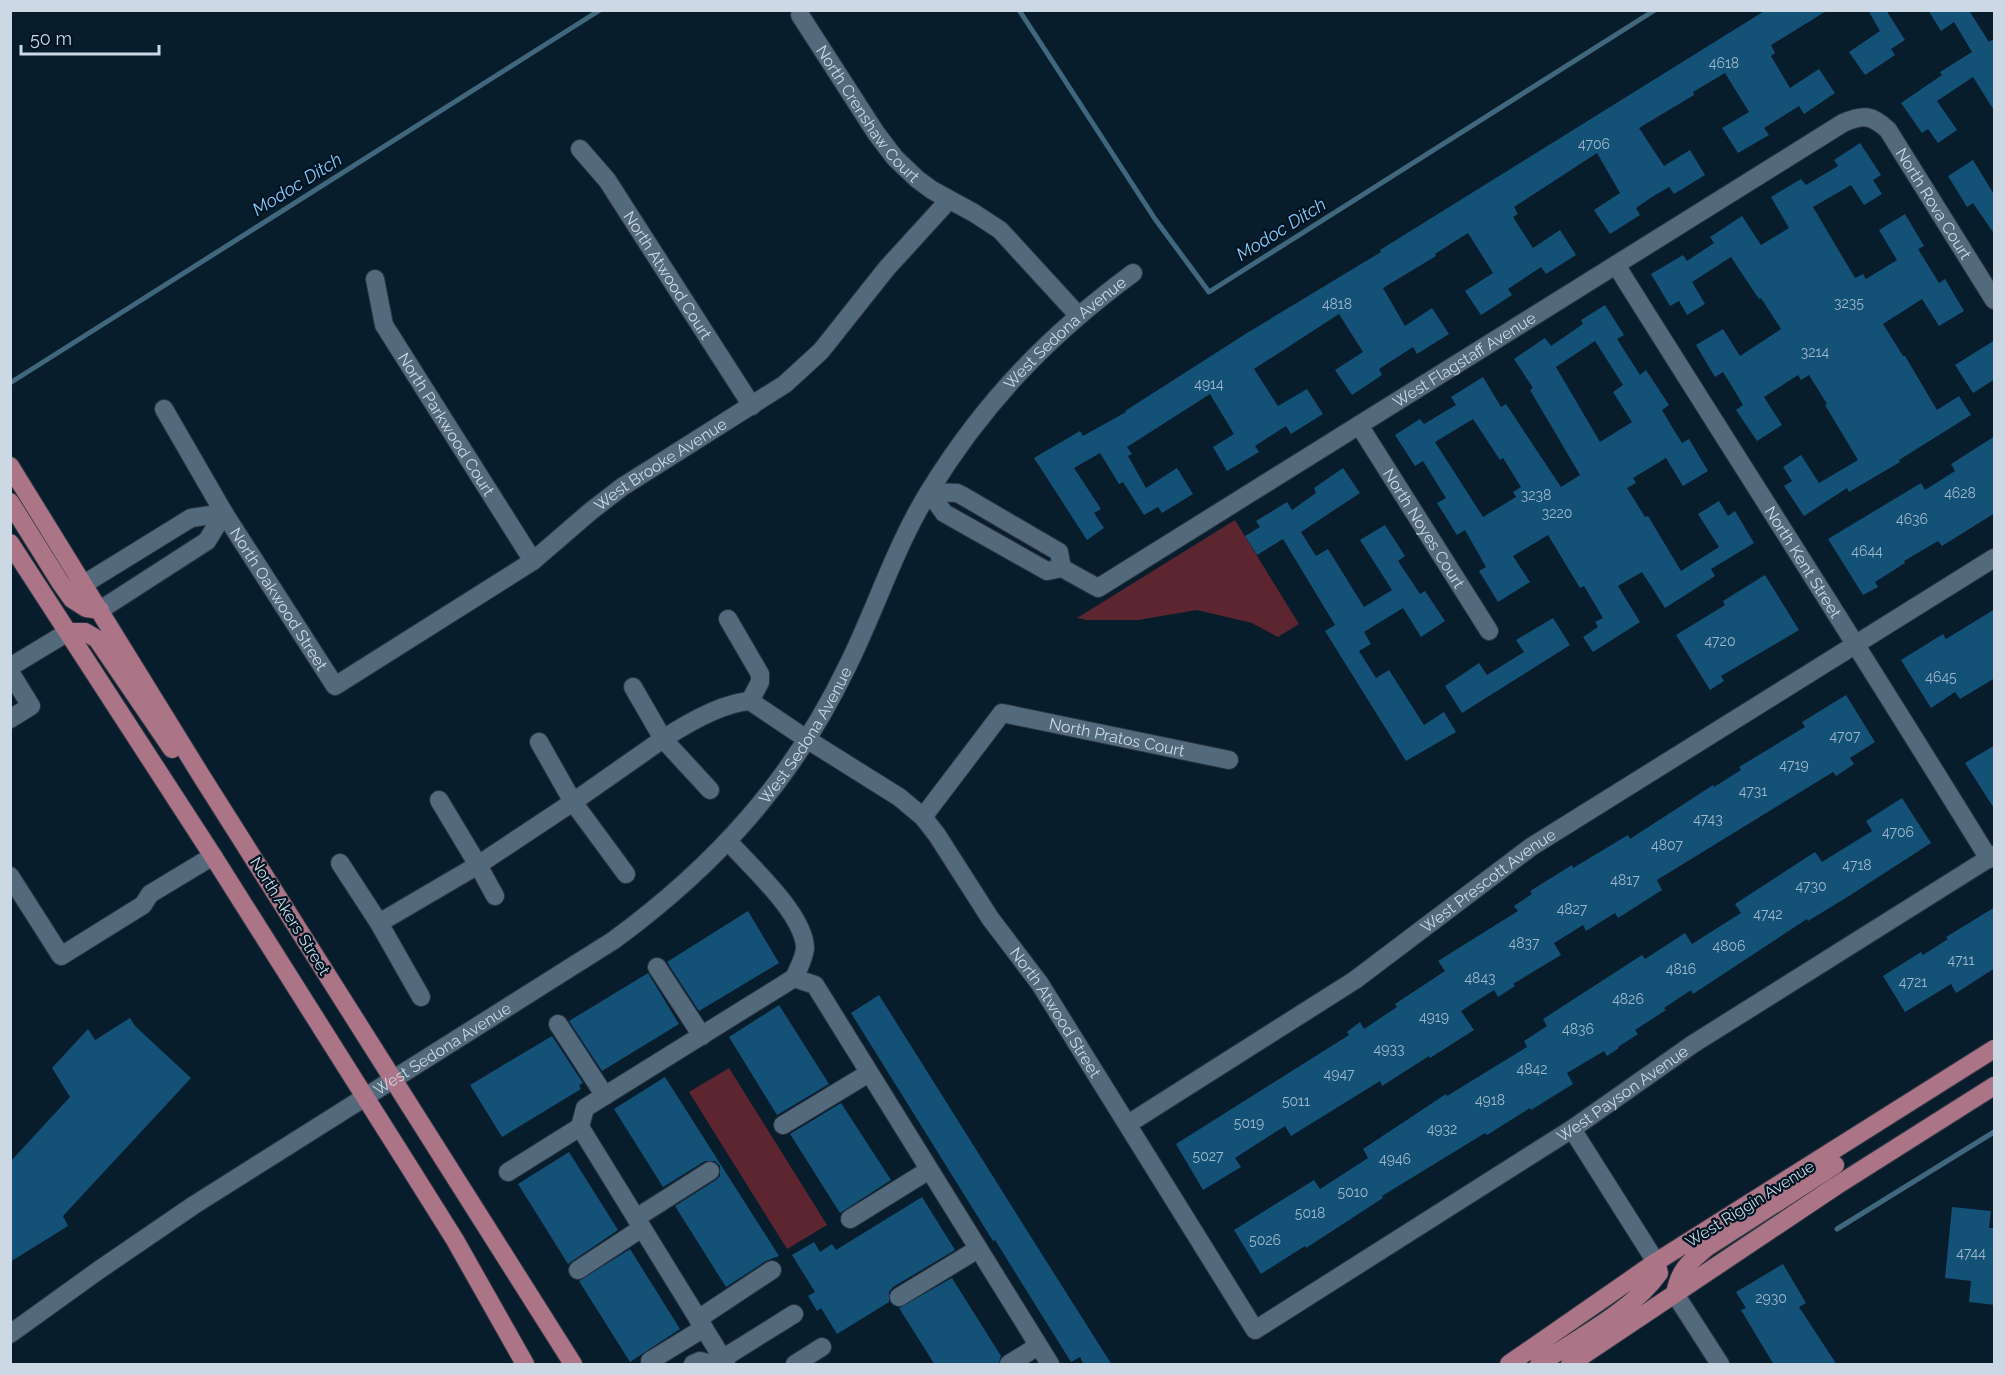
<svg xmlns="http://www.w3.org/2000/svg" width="2005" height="1375" viewBox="0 0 2005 1375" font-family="Raleway,sans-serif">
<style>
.green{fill:#5d2530}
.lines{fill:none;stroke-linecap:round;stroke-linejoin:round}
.stream{stroke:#41677e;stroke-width:5}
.building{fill:#145177;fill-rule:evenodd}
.minor-casing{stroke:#2d3542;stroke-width:20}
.major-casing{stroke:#2d3542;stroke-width:20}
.minor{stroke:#526a7c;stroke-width:18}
.major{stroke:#ac7587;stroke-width:18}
.labels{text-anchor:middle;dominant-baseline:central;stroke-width:4.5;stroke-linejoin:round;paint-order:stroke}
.number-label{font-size:14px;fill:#9eb7c9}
.street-label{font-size:16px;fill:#ccd9e4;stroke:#011422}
.water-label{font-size:18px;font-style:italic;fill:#88c8f7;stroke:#011422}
</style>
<rect width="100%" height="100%" fill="#071d2c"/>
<path class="green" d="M1235,520L1299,624L1278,637L1252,623L1197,610L1138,620H1087L1077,618Z
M729,1068L827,1225L787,1249L689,1092Z"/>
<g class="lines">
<path class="stream" d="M1019,10L1155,219L1209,292L1655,10
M10,383L600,10
M1837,1229L1994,1132"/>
</g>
<path class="building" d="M1766,10H1828L1771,45L1775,53L1771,56L1790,88L1819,69L1835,93L1804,114L1799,106L1764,128L1769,135L1738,153L1722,128L1749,112L1725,73L1693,92L1694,95L1639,128L1664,166L1690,150L1705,175L1674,194L1669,187L1652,197L1636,208L1640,215L1610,234L1594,210L1620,193L1597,153L1514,207L1518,214L1513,217L1533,248L1560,230L1576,255L1546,274L1541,267L1508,289L1512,295L1481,315L1465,291L1493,273L1468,233L1435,254L1436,256L1383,288L1405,326L1432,308L1449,334L1417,354L1413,347L1379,369L1382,375L1352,395L1335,370L1363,352L1339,314L1254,369L1278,406L1307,389L1323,414L1291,434L1286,426L1255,446L1259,452L1227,471L1213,447L1234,434L1210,394L1127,447L1132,454L1128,456L1146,488L1177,468L1193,494L1162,513L1158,507L1144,515L1123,482L1119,484L1100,453L1074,468L1101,509L1094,513L1104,528L1087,540L1034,458L1080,431L1083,436L1126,412L1125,411L1247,333L1381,252L1380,250Z
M1868,10H1886L1905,40L1891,49L1895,55L1865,75L1849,52L1880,31Z
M1928,10H1973L1970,12L1989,42L1995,38V112L1973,77L1937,101L1957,130L1938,143L1928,129L1922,133L1901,103L1942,75L1940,72L1972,52L1954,22L1941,31Z
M1860,143L1881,175L1873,180L1882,194L1864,205L1851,185L1813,207L1855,278L1863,274L1866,279L1897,260L1879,230L1905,214L1924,246L1918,249L1939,283L1945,279L1964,311L1939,326L1922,299L1883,324L1903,356H1905L1937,410L1959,396L1971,415L1899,460L1900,462L1849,492L1847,488L1804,516L1784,486L1792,481L1783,467L1801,455L1819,483L1858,460L1825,405L1827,404L1809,375L1801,380L1798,375L1764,397L1782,425L1757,441L1736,410L1743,405L1733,388L1723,372L1715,377L1696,345L1723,329L1740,356L1781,329L1761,298L1759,299L1731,257L1692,282L1705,304L1687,315L1679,301L1670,306L1651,274L1683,255L1687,261L1714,243L1710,237L1742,216L1761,245L1789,228L1771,197L1801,179L1806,185L1838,166L1834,160Z
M1973,160L1995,196V235L1973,203L1967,207L1948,176Z
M1605,305L1624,335L1617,339L1640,375L1646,370L1669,405L1662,410L1672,427L1682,443L1689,439L1708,471L1683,486L1666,458L1633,478L1636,483L1627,488L1645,517L1648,516L1681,571L1719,547L1698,514L1719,501L1728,516L1735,511L1754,543L1711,569L1715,576L1665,608L1642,572L1618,586L1640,622L1593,652L1583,637L1598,627L1595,622L1603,618L1584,586L1580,588L1548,535L1513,556L1530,582L1498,602L1479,571L1486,567L1465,530L1457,535L1437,503L1446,498L1423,461L1415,466L1395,435L1420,419L1424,424L1456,405L1451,397L1483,377L1501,407L1506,404L1561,487L1580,475L1530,390L1533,388L1514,359L1545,338L1551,346L1583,324L1581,320ZM1595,341L1623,385L1613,392L1632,422L1600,442L1556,367ZM1473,419L1500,460L1503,458L1521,487L1513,492L1516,497L1483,517L1435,442Z
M1995,340V379L1973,393L1955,365Z
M1995,436V513L1942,546L1938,541L1904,561L1905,563L1875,582L1878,587L1863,595L1828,539L1921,483L1925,490L1955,471L1951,464Z
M1343,468L1360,493L1301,532L1316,556L1328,549L1364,607L1392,590L1360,540L1385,525L1405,556L1398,561L1420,594L1425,591L1445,621L1421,637L1403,608L1364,632L1371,644L1359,651L1376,678L1389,670L1424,725L1444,712L1456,732L1406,761L1325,631L1335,625L1283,539L1257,555L1245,536L1260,527L1256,521L1287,502L1292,510L1316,493L1314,488Z
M1765,575L1799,630L1721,676L1724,681L1710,690L1676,635L1725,605L1723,601Z
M1995,609V678L1960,699L1955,692L1931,708L1901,660L1943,634L1946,639Z
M1553,618L1570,645L1462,713L1445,686L1479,663L1487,675L1524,652L1516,640Z
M1846,695L1875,742L1850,758L1854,764L1836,776L1833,772L1657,880L1662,890L1618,918L1615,913L1586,931L1583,925L1554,943L1561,955L1513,984L1515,986L1498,997L1494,990L1461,1011L1474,1030L1430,1058L1429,1056L1382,1086L1380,1081L1291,1136L1285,1126L1235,1158L1241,1167L1203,1190L1176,1144L1349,1035L1347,1032L1360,1022L1364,1029L1397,1007L1395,1004L1445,971L1438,961L1518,911L1514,906L1532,894L1530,891L1572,865L1573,868L1628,835L1630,839L1713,785L1714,787L1741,770L1739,767L1805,727L1802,722Z
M1995,745V810L1965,763Z
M1902,798L1931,843L1849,896L1808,921L1807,919L1693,994L1691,990L1664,1008L1666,1010L1635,1030L1638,1034L1618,1047L1619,1048L1607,1056L1604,1051L1567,1073L1573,1084L1531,1110L1530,1108L1487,1135L1485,1133L1382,1196L1383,1198L1306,1248L1305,1246L1261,1274L1234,1230L1314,1180L1320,1189L1368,1158L1363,1149L1446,1094L1447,1096L1527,1047L1524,1041L1547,1026L1543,1019L1642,955L1645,959L1685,933L1692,944L1741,913L1735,904L1815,852L1822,862L1872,831L1866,821Z
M1995,907V968L1956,993L1951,984L1905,1012L1883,976L1921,952L1923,955L1948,939L1946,937Z
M748,911L779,963L699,1011L667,962Z
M648,973L679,1024L602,1071L569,1021Z
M879,995L1031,1237L1112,1365H1084L1080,1357L1071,1362L995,1240L993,1241L851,1013Z
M779,1005L829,1084L777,1115L729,1037Z
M130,1018L135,1026L191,1078L63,1216L68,1226L10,1262V1162L70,1097L52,1068L88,1029L95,1040Z
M552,1036L583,1083L579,1085L581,1089L502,1137L470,1085Z
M665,1077L779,1256L766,1261L726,1287L675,1206L716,1180L720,1176V1166L715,1161H705L663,1187L614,1109Z
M841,1103L891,1180L840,1213L790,1134Z
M569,1152L618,1230L568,1264L518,1184Z
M922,1197L955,1250L893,1287L889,1292V1302L837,1334L821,1308L817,1311L808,1296L815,1292L792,1255L814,1242L820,1252L832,1244L836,1250Z
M1952,1207L1991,1211L1989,1228H1995V1305L1969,1302L1971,1281L1945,1278Z
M630,1249L680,1329L630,1362L579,1281Z
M1783,1264L1806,1303L1799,1307L1837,1365H1774L1741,1310L1746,1308L1736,1292Z
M952,1278L1001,1356L998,1365H935L899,1308Z"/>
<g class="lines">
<g class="minor-casing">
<g id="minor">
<path id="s1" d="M800,15L876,133L895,158L917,179L932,190L974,213L1000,230L1078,315"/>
<path id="s2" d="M580,149L607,180L752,406"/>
<path id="s3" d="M1616,265C1740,463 1867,660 1989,859"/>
<path id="s4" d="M375,279L384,325L533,561"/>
<path id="s5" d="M164,409L224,513L335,686L533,561L591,511L622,487L785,384L821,351L887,268L949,200"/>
<path id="s6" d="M1359,425L1489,631"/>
<path id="s7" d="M929,492L944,513L1047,571L1062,568L1098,588L1843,123C1864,114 1872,115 1888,130L1994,300"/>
<path d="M929,492L957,493L963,496L1059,552L1062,568"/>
<path d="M84,584L191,518L224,513"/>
<path d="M100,610L207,541L224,513"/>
<path id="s8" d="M728,619L760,674V682L750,701L808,740L899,797L923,817L937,835L990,918L1040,984L1255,1330L1572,1129L1693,1044L1994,855"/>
<path d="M10,667L68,632"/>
<path d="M10,672L31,706L10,719"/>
<path d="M633,687L663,739C686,724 722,703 750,701"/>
<path id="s9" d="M923,817L1002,713L1229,760"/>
<path d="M728,841C751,867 803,913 805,947C805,956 798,970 794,978"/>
<path d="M340,863L379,923L478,865L439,800"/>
<path d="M626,874L573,802L663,739L710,790"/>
<path d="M10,876L61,956L143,905L150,894L213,856"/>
<path d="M495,896L478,865L573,802L539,742"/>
<path d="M379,923L421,997"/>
<path d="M657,967L702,1036"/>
<path d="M558,1024L605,1096"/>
<path id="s10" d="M1128,1124L1355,980L1531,847L1994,558"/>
<path d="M783,1125L869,1073"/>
<path d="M1572,1129L1656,1262"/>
<path d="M508,1172L580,1127"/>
<path d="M636,1218L710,1171"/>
<path d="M850,1219L929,1170"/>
<path d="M578,1270L642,1228"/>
<path d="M1675,1294L1720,1364"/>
<path d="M899,1297L978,1249"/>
<path d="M698,1319L772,1270"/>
<path id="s11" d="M10,1334L99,1270L194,1205L614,940C716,865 792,781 847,667C876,609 895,546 930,490C985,401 1049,335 1133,273"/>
<path d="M650,1361L704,1328"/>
<path d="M693,1364L700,1361L711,1364"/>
<path d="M714,1364L794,1314"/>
<path d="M726,1364L580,1127L585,1108L794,978L815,985L1050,1364"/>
<path d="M795,1364L822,1347"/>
<path d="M1009,1364L1038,1346"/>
</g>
</g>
<g class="major-casing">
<path id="major" d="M10,466L202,777L573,1364
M10,502L60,582L72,599L86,608L100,610
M10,543L213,856L408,1165L455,1240L525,1364
M68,632H85L97,639L172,749
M1675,1294C1679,1271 1688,1263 1706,1248L1835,1165
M1509,1364L1656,1262L1994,1049
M1539,1364C1577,1339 1633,1310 1659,1273L1656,1262
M1570,1364L1836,1186L1994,1086"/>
</g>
<use href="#minor" class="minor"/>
<use href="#major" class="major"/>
</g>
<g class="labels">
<g class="number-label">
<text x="1724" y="63">4618</text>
<text x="1594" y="144">4706</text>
<text x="1849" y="303">3235</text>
<text x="1337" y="304">4818</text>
<text x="1815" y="352">3214</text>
<text x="1209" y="384">4914</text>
<text x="1960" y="493">4628</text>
<text x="1536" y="495">3238</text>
<text x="1557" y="513">3220</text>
<text x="1912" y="519">4636</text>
<text x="1867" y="551">4644</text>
<text x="1720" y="641">4720</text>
<text x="1941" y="677">4645</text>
<text x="1845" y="736">4707</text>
<text x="1794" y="765">4719</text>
<text x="1753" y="791">4731</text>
<text x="1708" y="819">4743</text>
<text x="1898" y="832">4706</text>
<text x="1667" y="845">4807</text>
<text x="1857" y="865">4718</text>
<text x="1625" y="880">4817</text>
<text x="1811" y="886">4730</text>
<text x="1572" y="909">4827</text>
<text x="1768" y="914">4742</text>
<text x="1524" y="943">4837</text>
<text x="1729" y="946">4806</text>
<text x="1961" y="960">4711</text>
<text x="1681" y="969">4816</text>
<text x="1480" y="978">4843</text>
<text x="1913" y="982">4721</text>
<text x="1628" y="999">4826</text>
<text x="1434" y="1017">4919</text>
<text x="1578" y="1029">4836</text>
<text x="1389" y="1049">4933</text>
<text x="1532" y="1069">4842</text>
<text x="1339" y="1074">4947</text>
<text x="1490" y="1100">4918</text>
<text x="1296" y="1101">5011</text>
<text x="1249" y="1123">5019</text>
<text x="1442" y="1129">4932</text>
<text x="1208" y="1156">5027</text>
<text x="1395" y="1159">4946</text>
<text x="1353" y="1192">5010</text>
<text x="1310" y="1213">5018</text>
<text x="1265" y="1240">5026</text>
<text x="1971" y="1253">4744</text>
<text x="1771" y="1298">2930</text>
</g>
<g class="street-label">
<text stroke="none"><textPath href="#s1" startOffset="120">North Crenshaw Court</textPath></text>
<text stroke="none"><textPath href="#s7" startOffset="1215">North Rova Court</textPath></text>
<text stroke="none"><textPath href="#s2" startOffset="154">North Atwood Court</textPath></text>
<text stroke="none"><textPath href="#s11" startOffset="1488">West Sedona Avenue</textPath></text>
<text stroke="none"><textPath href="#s7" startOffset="632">West Flagstaff Avenue</textPath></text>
<text stroke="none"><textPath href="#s4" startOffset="164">North Parkwood Court</textPath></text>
<text stroke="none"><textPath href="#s5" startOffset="720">West Brooke Avenue</textPath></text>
<text stroke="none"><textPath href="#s6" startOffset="122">North Noyes Court</textPath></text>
<text stroke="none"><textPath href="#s3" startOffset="351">North Kent Street</textPath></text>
<text stroke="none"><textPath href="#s5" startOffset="222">North Oakwood Street</textPath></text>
<text stroke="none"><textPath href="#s11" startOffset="1004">West Sedona Avenue</textPath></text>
<text stroke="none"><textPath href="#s9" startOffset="248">North Pratos Court</textPath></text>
<text stroke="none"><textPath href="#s10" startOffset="435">West Prescott Avenue</textPath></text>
<text transform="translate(290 916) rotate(58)">North Akers Street</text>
<text stroke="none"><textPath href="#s8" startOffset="538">North Atwood Street</textPath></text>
<text stroke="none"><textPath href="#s11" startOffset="518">West Sedona Avenue</textPath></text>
<text stroke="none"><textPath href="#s8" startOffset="1350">West Payson Avenue</textPath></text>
<text transform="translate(1750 1204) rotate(-32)">West Riggin Avenue</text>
</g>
<g class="water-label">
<text transform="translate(297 184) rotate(-32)">Modoc Ditch</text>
<text transform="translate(1281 229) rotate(-32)">Modoc Ditch</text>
</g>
</g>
<rect width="2005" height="1375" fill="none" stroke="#ccd9e4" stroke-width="24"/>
<path d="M21 45v9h138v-9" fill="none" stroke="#ccd9e4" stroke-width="3"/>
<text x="30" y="45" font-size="18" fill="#ccd9e4" stroke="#011422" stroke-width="4.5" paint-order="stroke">50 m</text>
</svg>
